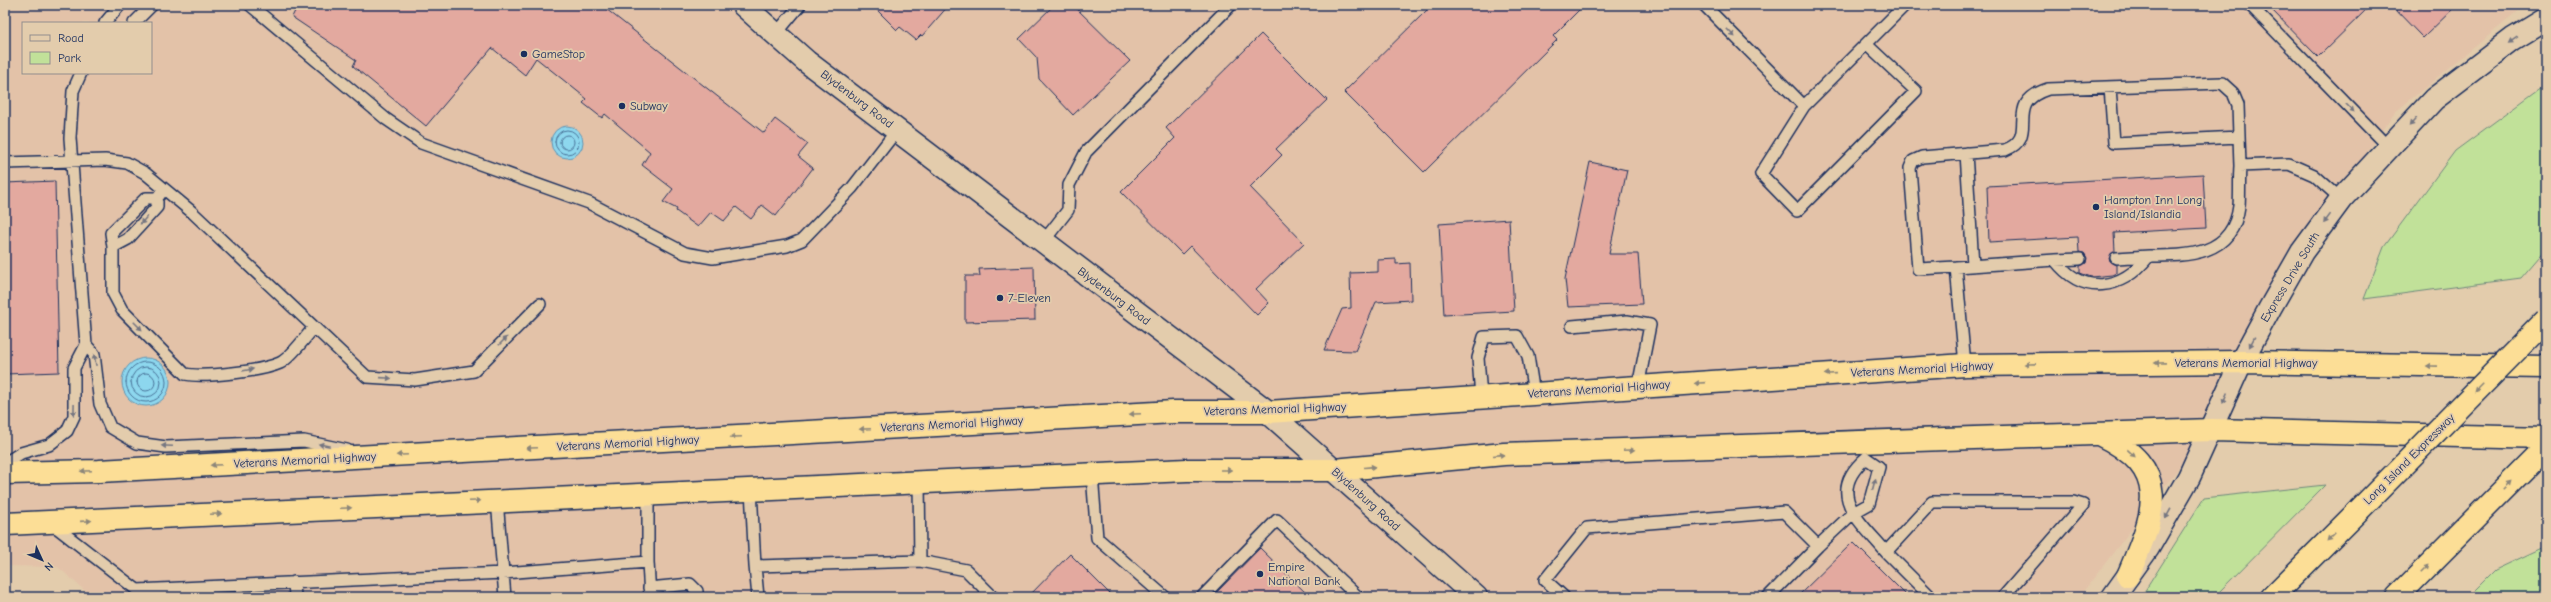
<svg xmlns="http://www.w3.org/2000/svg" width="2551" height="602" viewBox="0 0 2551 602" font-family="'Comic Neue',sans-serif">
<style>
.built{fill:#e3c2a8;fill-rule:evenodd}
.green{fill:#c1e199;stroke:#6e887c}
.water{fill:#8dd7ee;stroke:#5f94b4}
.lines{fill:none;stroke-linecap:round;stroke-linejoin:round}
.shore{stroke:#497298;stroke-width:1}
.building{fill:#e3a99f;stroke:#1b2f5e}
.service-casing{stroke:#1b2f5e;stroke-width:14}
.minor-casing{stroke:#1b2f5e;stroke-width:25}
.secondary-casing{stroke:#1b2f5e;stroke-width:25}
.trunk-casing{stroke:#1b2f5e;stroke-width:25}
.motorway-casing{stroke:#1b2f5e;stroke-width:25}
.service{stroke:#e3ccac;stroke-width:11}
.minor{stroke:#e3ccac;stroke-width:22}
.secondary{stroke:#e3ccac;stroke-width:22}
.trunk{stroke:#fcde96;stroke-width:22}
.motorway{stroke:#fcde96;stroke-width:22}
.motorway-bridge-casing{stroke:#1b2f5e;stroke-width:25;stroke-linecap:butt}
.motorway-bridge{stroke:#fcde96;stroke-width:22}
.oneway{fill:#757681}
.oneway2{fill:#8c867a}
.poi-dot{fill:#1b2f5e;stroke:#e3ccac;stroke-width:1.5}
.labels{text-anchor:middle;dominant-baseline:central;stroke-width:3.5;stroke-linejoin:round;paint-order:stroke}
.poi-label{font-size:12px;fill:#1b2f5e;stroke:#e3ccac;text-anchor:start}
.street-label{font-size:12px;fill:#1b2f5e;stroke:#e3ccac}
</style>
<rect width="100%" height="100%" fill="#e3ccac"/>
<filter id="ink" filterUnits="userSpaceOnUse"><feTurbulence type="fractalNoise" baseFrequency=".025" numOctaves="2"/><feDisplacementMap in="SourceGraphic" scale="8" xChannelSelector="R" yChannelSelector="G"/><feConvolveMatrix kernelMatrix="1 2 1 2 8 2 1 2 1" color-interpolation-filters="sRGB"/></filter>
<g filter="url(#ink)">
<path class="built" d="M5,5H2526L2394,113L2300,249L2178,469L2079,597H92L58,567L5,566ZM23,23H151V73H23Z"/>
<path class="green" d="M2546,84V249L2521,278L2364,299L2384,247L2455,151Z
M2325,485L2214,597H2141L2204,498Z
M2546,546V597H2468L2495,570Z"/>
<path class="water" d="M551 142a16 16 0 1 1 32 0a16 16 0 1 1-32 0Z
M122 382a24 24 0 1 1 48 0a24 24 0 1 1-48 0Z"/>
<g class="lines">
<path class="shore" d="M555 142a12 12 0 1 1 24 0a12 12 0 1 1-24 0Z
M560 142a7 7 0 1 1 14 0a7 7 0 1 1-14 0Z
M126 382a20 20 0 1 1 40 0a20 20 0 1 1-40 0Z
M131 382a15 15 0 1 1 30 0a15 15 0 1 1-30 0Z
M137 382a9 9 0 1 1 18 0a9 9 0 1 1-18 0Z"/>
</g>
<path class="building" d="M298,5H601L764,133L775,119L808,144L798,156L813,168L776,216L762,205L751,219L736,207L724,221L711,212L698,227L676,211L677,209L663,202L673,189L642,165L650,152L605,114L602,118L583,103L587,99L536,58L525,75L492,48L426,126L353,66L356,60L292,17Z
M872,5H949L922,36L921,35L916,40L900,27L897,30Z
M1054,5H1073L1130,61L1073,115L1039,79L1037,58L1019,39Z
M1432,5H1584L1553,36L1557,40L1424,172L1344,92Z
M2267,5H2371L2318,57Z
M2391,5H2457L2423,38Z
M1261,34L1327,100L1276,149L1282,155L1250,187L1304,243L1256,289L1269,303L1257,315L1190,246L1182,254L1121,192L1175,138L1166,128Z
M1590,162L1627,170L1609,254H1638L1642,304L1568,307L1565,279Z
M2203,174L2206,228L2114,233L2115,251L2109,258L2110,262L2116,265V273L2112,275L2091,277L2080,273V266L2086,263L2087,258L2084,253L2079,252L2078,237L1989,242L1987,186Z
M55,181L59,372L5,374V183Z
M1509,219L1514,311L1444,315L1439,224Z
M1396,259V264L1410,263L1411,300L1376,302L1355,351L1324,350L1342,309L1351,308L1350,273L1378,272V260Z
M1034,267L1035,320L965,322V276H980L979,269Z
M1853,542L1908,597H1797Z
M1260,548L1310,597H1212Z
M1070,554L1113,597H1028Z"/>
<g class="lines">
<g class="service-casing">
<path id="service" d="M250,5L386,119L421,143L589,203L685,253L713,258L787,246L802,240L852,188L897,130
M1704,5L1804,106
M2250,5L2389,148
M105,23L120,5
M134,23L152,5
M776,34L800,5
M1866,44L1916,91L1797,211L1761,174L1804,106L1905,5
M2110,87L2114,143L2239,137
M1966,153L1973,265
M5,163L105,160L127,163L145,173L192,212L367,377L415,380L474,371L540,304
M164,189L157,198V207L128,239L113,247V293L122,310L185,374C204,378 262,371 280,363C289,359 307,336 314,327
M1043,242L1068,210L1069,185L1086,152L1231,5
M113,247L111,233L146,198H157
M2116,258L2149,256
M2055,260L2080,259
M1956,267L1918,269L1910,168L1913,161L1922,157L2005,150C2042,136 2001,104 2048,89L2222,83L2233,93L2238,105L2240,166
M1572,326L1627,321L1650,325L1638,387
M86,345L94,354L100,404L110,427L137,443L166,447L304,441L347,450
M1965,365L1956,267L2055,260C2083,296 2121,291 2149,256C2188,256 2233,256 2239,206C2240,193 2239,179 2240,166L2289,164L2314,175L2341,199
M1481,397L1478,358L1484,337L1517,336L1528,356L1534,394
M5,463L21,453L49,445L67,431L74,416V368L86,345L70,138L73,91L81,73
M1092,474L1097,538L1165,597
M919,482L920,561L966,570L993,597
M751,489L755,566L920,561
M648,494V562
M497,500L505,597
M52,524L137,590L503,573L648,562L650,597
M1886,552L1931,597
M755,566L758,597
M294,582L295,597
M649,588L690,584L697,591V597
M1202,597L1277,520L1358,597
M1564,597L1545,580L1587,528L1784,512L1818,546L1853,513L1869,504L1879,467L1866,458C1824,494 1860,521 1886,552L1932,502H2073L2083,505L2003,597
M1768,597L1818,546"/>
</g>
<g class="minor-casing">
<path id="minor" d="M743,5L807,62L1268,412L1476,597"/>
</g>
<g class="secondary-casing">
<path id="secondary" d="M2113,597L2148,548L2189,477L2241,362L2270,308L2302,252L2341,199L2434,99L2513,39L2546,19"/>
</g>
<g class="trunk-casing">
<path id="trunk" d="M2099,434C2174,470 2155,512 2128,576
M5,473L99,471L1174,412H1268L1965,365L2241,362L2546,367
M5,524L1187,470H1334L1504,454L2212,430L2546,438"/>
</g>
<g class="motorway-casing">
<path id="motorway" d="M2272,597L2359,510
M2397,597L2546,447"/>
</g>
<use href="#service" class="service"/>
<use href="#minor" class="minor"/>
<use href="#secondary" class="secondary"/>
<use href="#trunk" class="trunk"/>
<use href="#motorway" class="motorway"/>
<g class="motorway-bridge-casing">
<path id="motorway-bridge" d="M2359,510L2546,320"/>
</g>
<use href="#motorway-bridge" class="motorway-bridge"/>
</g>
<defs><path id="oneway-solid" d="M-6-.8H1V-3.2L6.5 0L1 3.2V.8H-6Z"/></defs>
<g class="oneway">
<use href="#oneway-solid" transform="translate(1731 33) rotate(45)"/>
<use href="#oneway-solid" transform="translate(2513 40) rotate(146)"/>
<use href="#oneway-solid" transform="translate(2350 108) rotate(46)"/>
<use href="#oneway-solid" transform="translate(2413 122) rotate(132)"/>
<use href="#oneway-solid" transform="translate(2327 219) rotate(126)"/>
<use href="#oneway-solid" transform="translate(144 220) rotate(132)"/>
<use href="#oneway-solid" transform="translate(138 326) rotate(45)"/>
<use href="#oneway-solid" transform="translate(503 341) rotate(-45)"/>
<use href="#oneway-solid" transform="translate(2252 342) rotate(118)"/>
<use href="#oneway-solid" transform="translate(95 360) rotate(-101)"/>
<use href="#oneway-solid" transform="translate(248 370) rotate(-10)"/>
<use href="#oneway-solid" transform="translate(386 378) rotate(4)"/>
<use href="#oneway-solid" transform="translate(2225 398) rotate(113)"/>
<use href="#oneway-solid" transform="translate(74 410) rotate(91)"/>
<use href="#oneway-solid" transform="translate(324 445) rotate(-168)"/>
<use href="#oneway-solid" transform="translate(167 446) rotate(-177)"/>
<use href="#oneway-solid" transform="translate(1874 484) rotate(-75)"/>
<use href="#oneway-solid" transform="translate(2168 514) rotate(119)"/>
</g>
<g class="oneway2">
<use href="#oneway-solid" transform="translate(2160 363) rotate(179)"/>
<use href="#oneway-solid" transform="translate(2030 364) rotate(179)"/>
<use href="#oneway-solid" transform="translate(2432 366) rotate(-179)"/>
<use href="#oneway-solid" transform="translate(1830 374) rotate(176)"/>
<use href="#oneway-solid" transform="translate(1700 383) rotate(176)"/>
<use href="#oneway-solid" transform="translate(2479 388) rotate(135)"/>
<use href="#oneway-solid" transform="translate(1135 414) rotate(177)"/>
<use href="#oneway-solid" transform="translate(865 429) rotate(177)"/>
<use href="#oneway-solid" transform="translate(736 437) rotate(177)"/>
<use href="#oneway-solid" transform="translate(532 448) rotate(177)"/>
<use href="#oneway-solid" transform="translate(1629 450) rotate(-2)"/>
<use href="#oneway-solid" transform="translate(2131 453) rotate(43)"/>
<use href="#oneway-solid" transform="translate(402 455) rotate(177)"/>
<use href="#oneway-solid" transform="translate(1499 455) rotate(-5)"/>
<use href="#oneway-solid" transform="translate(216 465) rotate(177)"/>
<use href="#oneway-solid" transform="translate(1370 467) rotate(-5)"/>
<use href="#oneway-solid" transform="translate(1226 470)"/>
<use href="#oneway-solid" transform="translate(86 471) rotate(178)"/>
<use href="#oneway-solid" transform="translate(2508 485) rotate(-45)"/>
<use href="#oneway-solid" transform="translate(475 501) rotate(-3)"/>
<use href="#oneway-solid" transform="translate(346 508) rotate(-3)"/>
<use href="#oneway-solid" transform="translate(216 514) rotate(-3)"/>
<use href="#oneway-solid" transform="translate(86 521) rotate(-4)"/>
<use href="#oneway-solid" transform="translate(2331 537) rotate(135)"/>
<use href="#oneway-solid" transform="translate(2425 569) rotate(-45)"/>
</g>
</g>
<g class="poi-dot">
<circle cx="524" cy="54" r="4"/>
<circle cx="622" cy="106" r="4"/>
<circle cx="2096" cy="207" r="4"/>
<circle cx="1000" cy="298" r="4"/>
<circle cx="1260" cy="574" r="4"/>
</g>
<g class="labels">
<g class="poi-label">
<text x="532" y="54">GameStop</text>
<text x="630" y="106">Subway</text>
<text x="2104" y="200">Hampton Inn Long<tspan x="2104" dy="14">Island/Islandia</tspan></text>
<text x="1008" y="298">7-Eleven</text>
<text x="1268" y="567">Empire<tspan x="1268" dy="14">National Bank</tspan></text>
</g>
<g class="street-label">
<text transform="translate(857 99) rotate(37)">Blydenburg Road</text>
<text transform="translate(2290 277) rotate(-59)">Express Drive South</text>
<text transform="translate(1114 296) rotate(37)">Blydenburg Road</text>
<text x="2246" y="363">Veterans Memorial Highway</text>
<text transform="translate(1922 369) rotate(-3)">Veterans Memorial Highway</text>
<text transform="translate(1599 389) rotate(-4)">Veterans Memorial Highway</text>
<text transform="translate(1275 409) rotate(-2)">Veterans Memorial Highway</text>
<text transform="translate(952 424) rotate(-3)">Veterans Memorial Highway</text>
<text transform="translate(628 443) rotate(-3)">Veterans Memorial Highway</text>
<text transform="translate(2409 459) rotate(-45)">Long Island Expressway</text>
<text transform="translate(305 460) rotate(-3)">Veterans Memorial Highway</text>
<text transform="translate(1366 499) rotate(42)">Blydenburg Road</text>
</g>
</g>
<rect width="2551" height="602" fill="none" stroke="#e3ccac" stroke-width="20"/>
<rect x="10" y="10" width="2531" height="582" fill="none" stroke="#1b2f5e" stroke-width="1.5" filter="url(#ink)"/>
<rect x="22" y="22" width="130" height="52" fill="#e3ccac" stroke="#938d8d"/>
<rect x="30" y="35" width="20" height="6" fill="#e3ccac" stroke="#938d8d"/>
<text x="58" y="42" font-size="12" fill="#1b2f5e">Road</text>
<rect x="30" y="52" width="20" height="12" fill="#c1e199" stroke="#938d8d"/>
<text x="58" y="62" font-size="12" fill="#1b2f5e">Park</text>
<g transform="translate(42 560) rotate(134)" stroke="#e3ccac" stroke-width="3" paint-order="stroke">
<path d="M0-3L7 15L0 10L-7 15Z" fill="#1b2f5e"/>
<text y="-6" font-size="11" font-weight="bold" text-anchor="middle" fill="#1b2f5e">N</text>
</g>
</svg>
